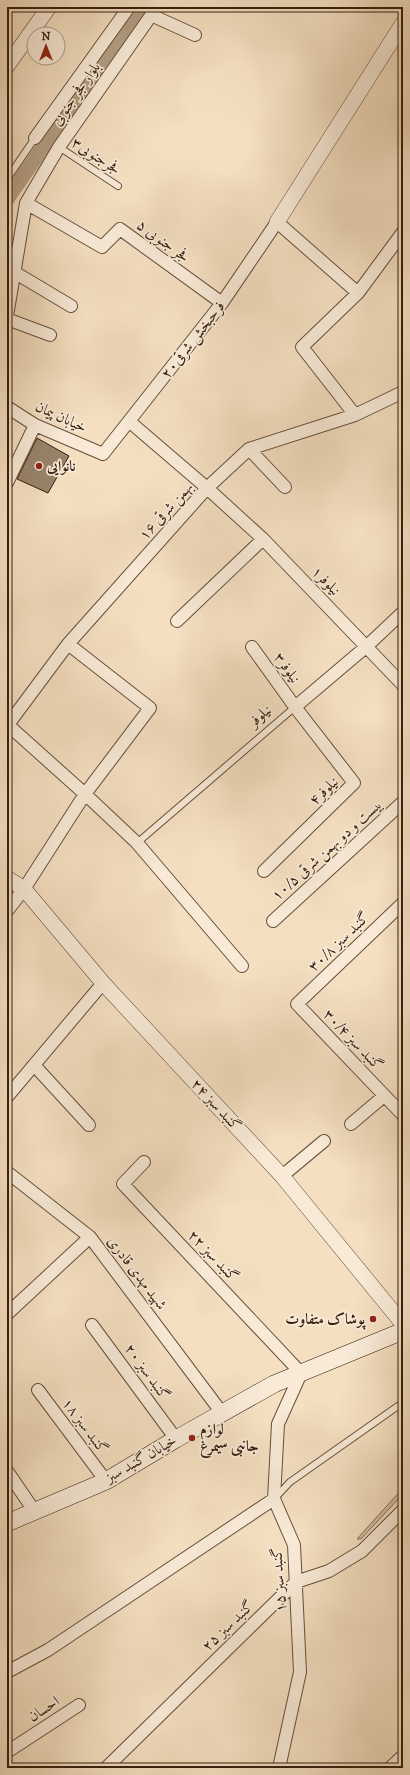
<svg xmlns="http://www.w3.org/2000/svg" width="410" height="1775" viewBox="0 0 410 1775" font-family="'IM FELL DW Pica',Amiri,serif">
<style>
.green{fill:#d4bea3;stroke:#846e58}
.lines{fill:none;stroke-linecap:round;stroke-linejoin:round}
.canal{stroke:#b39e84;stroke-width:15}
.building{fill:#98836b;stroke:#351f0e}
.service-casing{stroke:#654f3b;stroke-width:8}
.minor-casing{stroke:#654f3b;stroke-width:14}
.tertiary-casing{stroke:#654f3b;stroke-width:16}
.secondary-casing{stroke:#351f0e;stroke-width:18}
.service{stroke:#f8ead7;stroke-width:6}
.minor{stroke:#f8ead7;stroke-width:12}
.tertiary{stroke:#f8ead7;stroke-width:15}
.secondary{stroke:#f8ead7;stroke-width:17}
.poi-dot{fill:#8f2418;stroke:#f8ead7;stroke-width:1.5}
.labels{text-anchor:middle;dominant-baseline:central;stroke-width:3.5;stroke-linejoin:round;paint-order:stroke}
.street-label{font-size:15px;fill:#351f0e;stroke:#f8ead7}
.poi-label{font-size:15px;font-weight:bold;fill:#351f0e;stroke:#f8ead7;text-anchor:start}
</style>
<rect width="100%" height="100%" fill="#f4dfc1"/>
<filter id="stains"><feTurbulence type="fractalNoise" baseFrequency=".005" numOctaves="4"/><feColorMatrix values="0 0 0 0 .2 0 0 0 0 .09 0 0 0 0 .02 0 0 0 .5 -.17"/></filter>
<radialGradient id="worn" r=".72"><stop offset=".6" stop-color="#630" stop-opacity="0"/><stop offset="1" stop-color="#630" stop-opacity=".3"/></radialGradient>
<path class="green" d="M403,1488V1494L361,1539H357Z"/>
<g class="lines">
<path class="canal" d="M7,199L141,7"/>
</g>
<path class="building" d="M37,438L69,456L48,493L17,479Z"/>
<g class="lines">
<g class="service-casing">
<path id="service" d="M59,147L118,186
M7,179L35,138
M137,843L295,707
M275,1498L290,1482L398,1406L403,1405"/>
</g>
<g class="minor-casing">
<path id="minor" d="M151,15L195,35
M35,138L129,7
M26,203L102,247L120,229L222,303
M14,272L71,306
M7,316L26,203L59,147L157,7
M7,319L50,335
M7,407L35,425L103,454L222,303L277,222L358,293
M355,415L302,347L358,293L403,232
M130,422L207,488L263,539L403,685
M249,449L285,487
M7,483L35,425
M177,621L263,539
M252,647L295,707L354,783L264,871
M295,707L367,646L403,612
M8,725L85,794L137,843L242,966
M7,726L68,644L207,488L249,449L355,415L403,392
M403,903L297,1004L403,1115
M7,911L24,889L85,794L150,708L68,644
M273,921L403,802
M34,1065L89,1125
M7,1097L103,983
M351,1124L384,1096
M144,1162L123,1184L301,1373L278,1424L274,1499L294,1545L300,1672L279,1768
M7,1172L90,1237L222,1413
M282,1176L324,1141
M7,1314L90,1237
M92,1325L176,1439
M38,1390L106,1481
M7,1471L35,1512
M7,1672L48,1650L274,1499
M7,1752L79,1705
M106,1768L296,1582L329,1571L362,1551L403,1510
M390,1768L403,1756"/>
</g>
<g class="tertiary-casing">
<path id="tertiary" d="M7,66L49,7
M277,222L403,23
M7,878L24,889L103,983L282,1176L403,1324"/>
</g>
<g class="secondary-casing">
<path id="secondary" d="M7,1523L106,1481L176,1439L274,1384L403,1331"/>
</g>
<use href="#service" class="service"/>
<use href="#minor" class="minor"/>
<use href="#tertiary" class="tertiary"/>
<use href="#secondary" class="secondary"/>
</g>
<g class="poi-dot">
<circle cx="39" cy="466" r="4"/>
<circle cx="373" cy="1319" r="4"/>
<circle cx="192" cy="1438" r="4"/>
</g>
<g class="labels">
<g class="street-label">
<text transform="translate(76 94) rotate(-55)">بلوار فجر جنوبی</text>
<text transform="translate(96 156) rotate(33)">فجرجنوبی۳</text>
<text transform="translate(163 241) rotate(36)">فجر جنوبی ۵</text>
<text transform="translate(193 340) rotate(-52)">فرحبخش شرقی۲۰</text>
<text transform="translate(61 417) rotate(25)">خیابان پیمان</text>
<text transform="translate(166 511) rotate(-48)">بهمن شرقی ۱۶</text>
<text transform="translate(326 581) rotate(46)">نیلوفر۱</text>
<text transform="translate(287 668) rotate(54)">نیلوفر۳</text>
<text transform="translate(260 716) rotate(-41)">نیلوفر</text>
<text transform="translate(324 791) rotate(-44)">نیلوفر۴</text>
<text transform="translate(327 850) rotate(-42)">بیست و دو بهمن شرقی ۱۰/۵</text>
<text transform="translate(339 942) rotate(-44)">گنبد سبز ۳۰/۸</text>
<text transform="translate(353 1040) rotate(46)">گنبد سبز ۳۰/۴</text>
<text transform="translate(216 1105) rotate(47)">گنبد سبز ۲۴</text>
<text transform="translate(213 1256) rotate(46)">گنبد سبز ۲۲</text>
<text transform="translate(137 1273) rotate(53)">شهید مهدی قادری</text>
<text transform="translate(147 1372) rotate(54)">گنبد سبز ۲۰</text>
<text transform="translate(85 1426) rotate(53)">گنبد سبز ۱۸</text>
<text transform="translate(141 1459) rotate(-30)">خیابان گنبد سبز</text>
<text transform="translate(279 1580) rotate(-94)">گنبد سبز ۱۵</text>
<text transform="translate(228 1626) rotate(-44)">گنبد سبز ۲۵</text>
<text transform="translate(44 1709) rotate(-33)">احسان</text>
</g>
<g class="poi-label">
<text x="47" y="466">نانوایی</text>
<text x="365" y="1319" text-anchor="end">پوشاک متفاوت</text>
<text x="200" y="1429">لوازم<tspan x="200" dy="17">جانبی سیمرغ</tspan></text>
</g>
</g>
<rect width="410" height="1775" fill="none" stroke="#f4dfc1" stroke-width="24"/>
<rect x="8" y="8" width="394" height="1759" fill="none" stroke="#351f0e" stroke-width="2"/>
<rect x="12" y="12" width="386" height="1751" fill="none" stroke="#351f0e"/>
<g transform="translate(46 46)"><circle r="19" fill="#f8ead7" stroke="#aa9987"/>
<path d="M0-3L7 15L0 10L-7 15Z" fill="#8f2418"/>
<text y="-6" font-size="11" font-weight="bold" text-anchor="middle" fill="#351f0e">N</text>
</g>
<rect width="100%" height="100%" filter="url(#stains)"/>
<rect width="100%" height="100%" fill="url(#worn)"/>
</svg>
